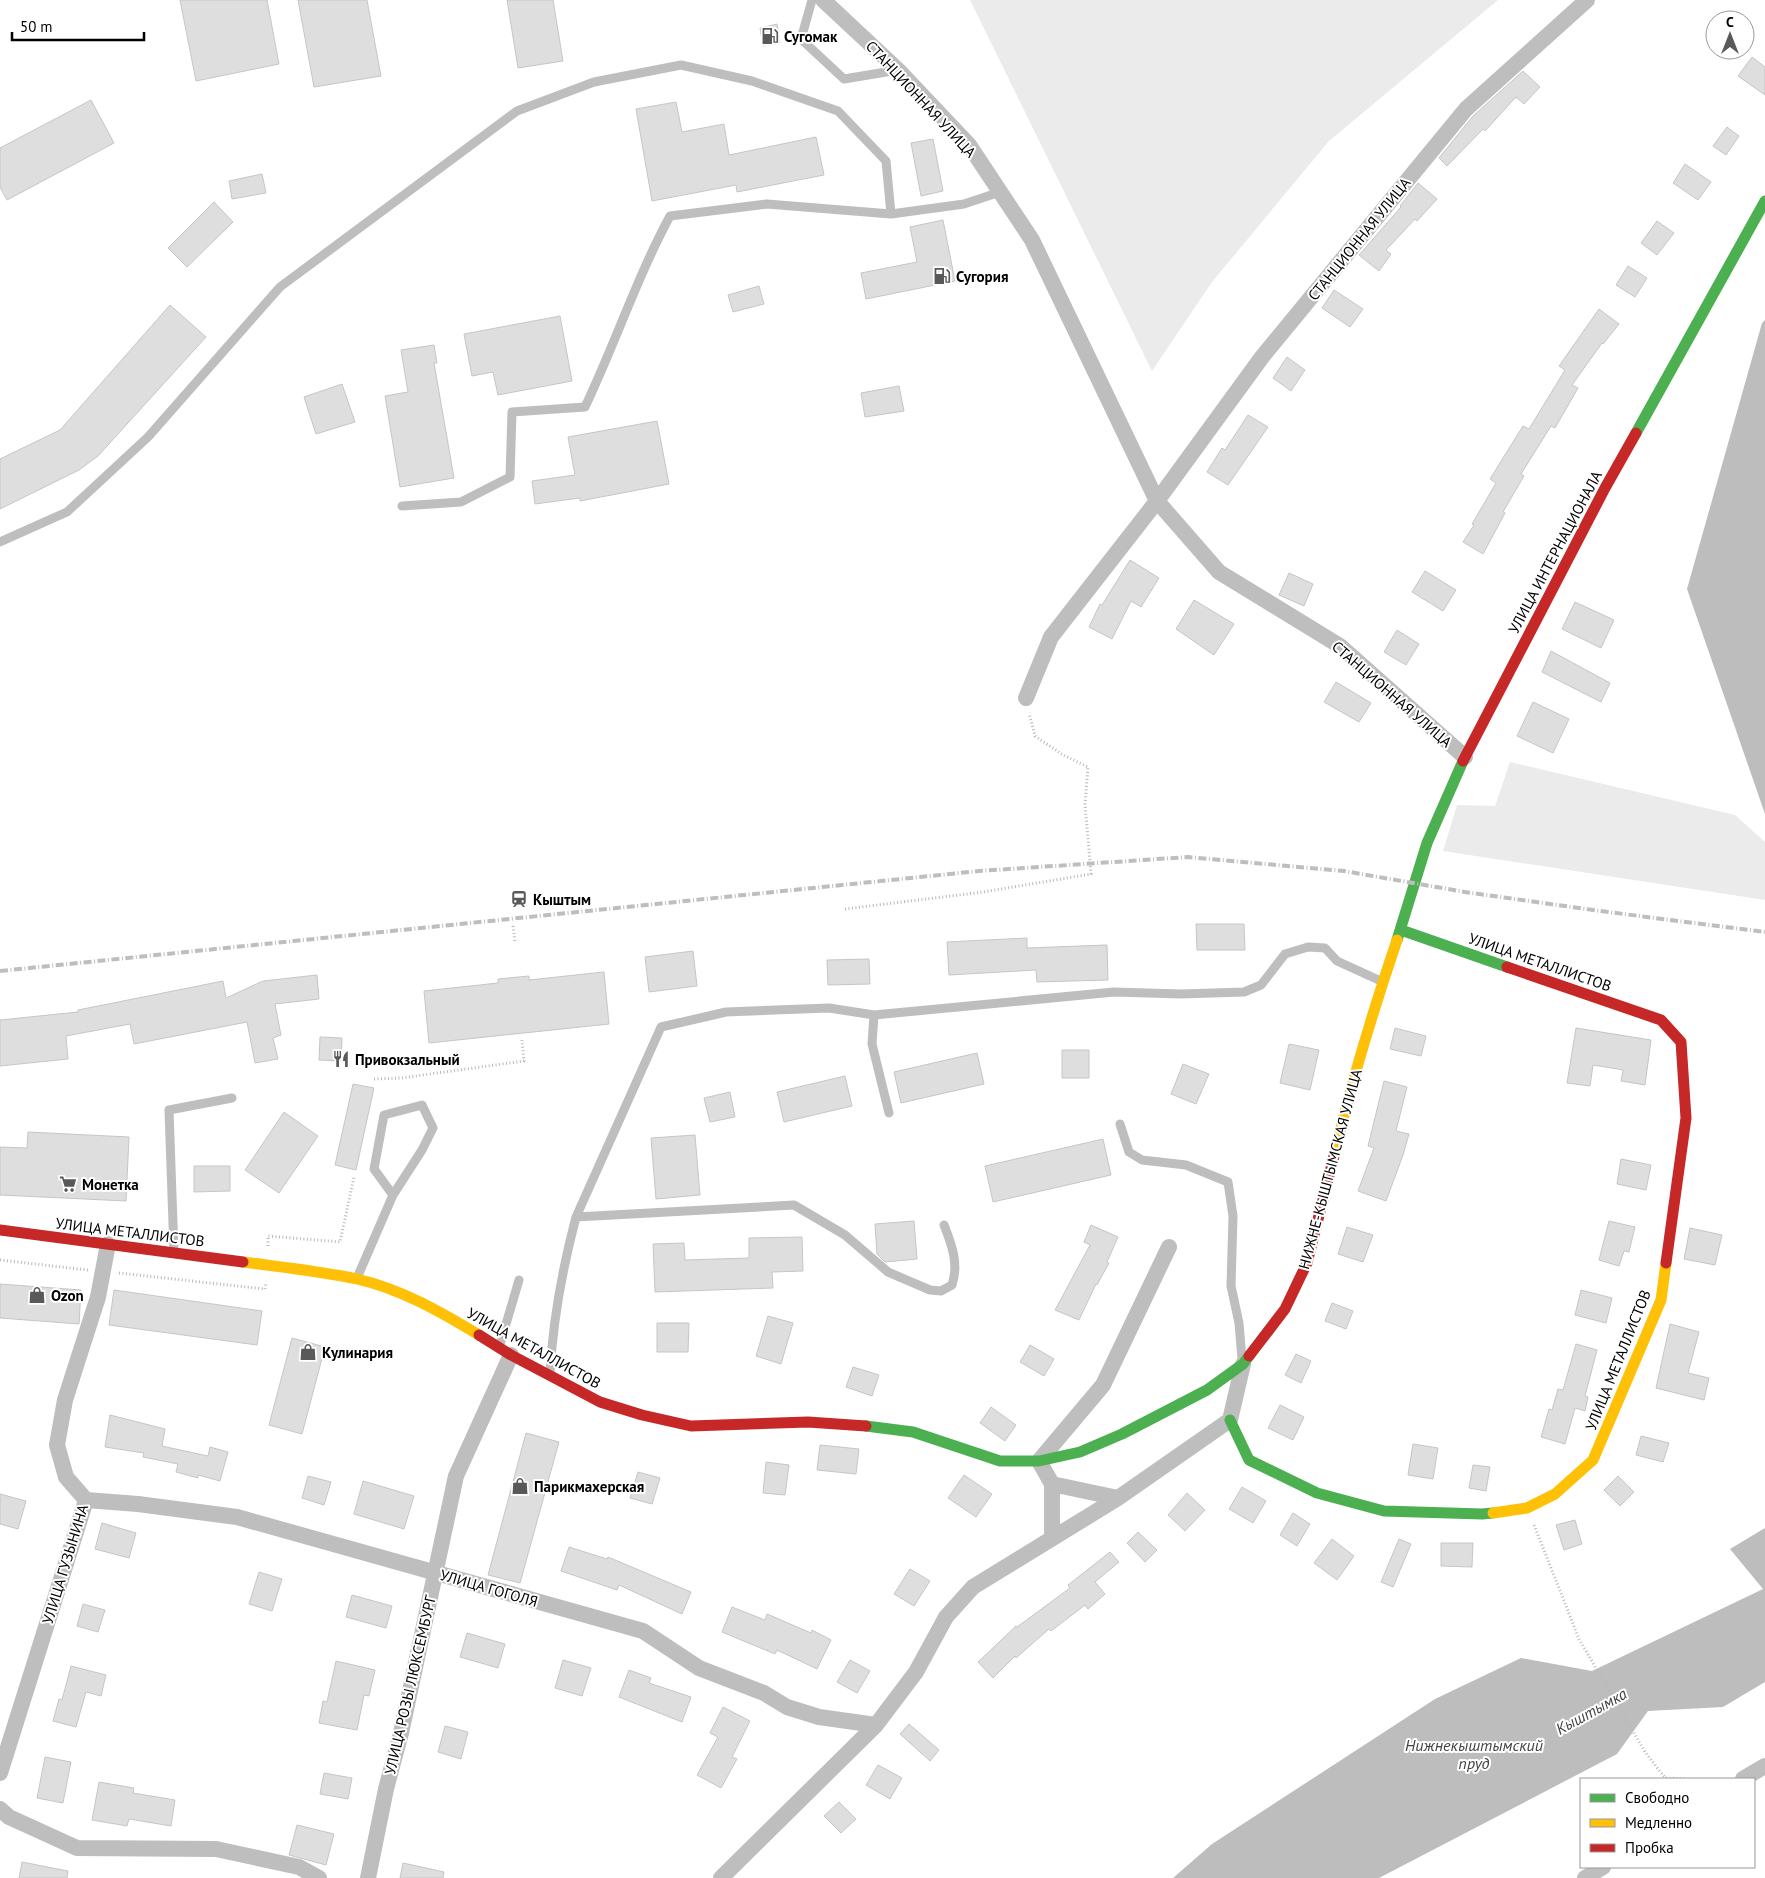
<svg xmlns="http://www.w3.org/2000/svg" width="1765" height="1878" viewBox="0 0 1765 1878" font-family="'PT Sans',sans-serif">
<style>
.green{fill:#ebebeb}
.water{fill:#bdbdbd}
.building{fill:#dedede;stroke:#c6c6c6}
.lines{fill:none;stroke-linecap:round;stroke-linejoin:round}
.path{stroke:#b9b9b9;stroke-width:3;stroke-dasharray:1 2.5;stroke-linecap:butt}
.lane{stroke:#bebebe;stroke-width:9}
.street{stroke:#bebebe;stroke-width:16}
.fast{stroke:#4caf50;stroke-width:11}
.slow{stroke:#ffc107;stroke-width:11}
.jam{stroke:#c62828;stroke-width:11}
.rail{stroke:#bebebe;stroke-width:4;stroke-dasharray:8 2.5 1 2.5;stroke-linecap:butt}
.labels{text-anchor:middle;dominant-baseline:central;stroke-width:4;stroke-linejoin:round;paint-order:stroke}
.poi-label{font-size:15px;font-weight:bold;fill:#000;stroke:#fff;text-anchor:start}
.street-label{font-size:15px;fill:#000;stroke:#fff}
.water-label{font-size:16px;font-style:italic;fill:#424242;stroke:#fff}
</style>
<rect width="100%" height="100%" fill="#fff"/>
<path class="green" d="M970,0H1498L1329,141L1212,282L1152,371Z
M1510,762L1735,815L1765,842V900L1443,851L1457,805L1495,806Z"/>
<path class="water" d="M1765,320V814L1687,589L1762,323Z
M1765,1528V1682L1723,1707L1648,1711L1617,1754L1379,1878H1173L1212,1844L1435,1699L1521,1658L1592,1671L1763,1589L1730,1549Z"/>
<path class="building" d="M180,0H267L279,64L196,81Z
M298,0H367L381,76L314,87Z
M507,0H553L563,61L518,68Z
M777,24L780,43L763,46L760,28Z
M1752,57L1765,67V95L1738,76Z
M1523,71L1540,87L1524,104L1516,97L1485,131L1483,129L1447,166L1439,158L1473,116Z
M91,100L114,143L7,200L0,187V148Z
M676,102L682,132L724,124L729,155L816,137L824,175L737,192L736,185L652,201L636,109Z
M1727,127L1739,136L1726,155L1713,146Z
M933,139L943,191L921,196L911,143Z
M1685,164L1711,182L1698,200L1673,183Z
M262,174L266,193L232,199L229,181Z
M1418,183L1437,199L1417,221L1415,219L1386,250L1391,254L1379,271L1359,255L1401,207L1400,206Z
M214,202L233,222L187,267L168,248Z
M943,220L955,281L866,299L861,273L917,262L910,227Z
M1657,221L1674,233L1657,255L1641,243Z
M1628,266L1647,278L1635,297L1616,285Z
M759,286L764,304L733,312L728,295Z
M1334,290L1363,309L1350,327L1322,308Z
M170,305L206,337L98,456L79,470L0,509V459L60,430Z
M1599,309L1619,324L1603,344L1602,343L1572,385L1578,388L1555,428L1551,426L1521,474L1524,476L1503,512L1505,513L1483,554L1463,542L1474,525L1472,524L1496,483L1490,479L1523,426L1529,429L1565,370L1559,366Z
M560,316L572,381L498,395L493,372L472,376L464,334Z
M434,345L437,363H434L454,478L400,487L385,396L408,392L401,350Z
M1287,357L1305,370L1291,391L1273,378Z
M342,384L355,422L316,434L304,397Z
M899,386L904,411L865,417L861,393Z
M1248,415L1268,427L1228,485L1207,472L1222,448L1225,450Z
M657,421L669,484L580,501V498L535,504L532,481L575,475L568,437Z
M1130,560L1159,578L1141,607L1131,601L1112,639L1089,627L1100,604L1102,605Z
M1425,571L1456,590L1443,611L1412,592Z
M1289,573L1313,584L1304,606L1279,595Z
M1194,600L1234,624L1214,655L1176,629Z
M1575,602L1614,620L1601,648L1562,629Z
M1397,630L1419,644L1406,665L1384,652Z
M1551,651L1610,683L1601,702L1542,672Z
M1336,682L1371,703L1359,722L1324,702Z
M1533,702L1569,719L1553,753L1517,736Z
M1196,924H1244L1245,950H1197Z
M1027,938V948L1107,945L1108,980L1037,982L1036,970L949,975L947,942Z
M693,951L697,986L649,992L645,957Z
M869,959L870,984L828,985L827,960Z
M604,972L609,1024L429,1043L424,991L498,983V979L529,976V980Z
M317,975L319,999L275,1004L281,1035L273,1038L278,1059L255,1063L247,1022L134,1044L130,1024L66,1036L68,1059L0,1066V1020L78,1012V1010L223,981L226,998L263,981Z
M1395,1028L1426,1036L1421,1056L1390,1049Z
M1576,1028L1651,1040L1645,1085L1621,1081L1623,1070L1593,1065L1590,1086L1567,1083Z
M320,1037L342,1038L341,1061L319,1060Z
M1289,1044L1319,1050L1310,1090L1280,1083Z
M1062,1050H1089V1078H1062Z
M977,1053L984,1084L901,1103L894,1072Z
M1183,1064L1209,1074L1196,1104L1171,1094Z
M845,1076L852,1106L784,1122L777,1092Z
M1384,1081L1407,1087L1396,1131L1409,1134L1403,1155L1386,1201L1358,1191L1374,1148L1368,1146Z
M353,1084L374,1088L356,1170L335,1165Z
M730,1092L735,1117L710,1122L704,1098Z
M284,1112L318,1136L279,1193L245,1170Z
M28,1132L129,1137L126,1201L0,1195V1147L27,1148Z
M695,1135L700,1195L656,1199L651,1138Z
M1103,1139L1111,1175L993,1202L985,1166Z
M1621,1159L1651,1165L1646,1190L1617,1184Z
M194,1166H230V1191L194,1192Z
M914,1221L917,1259L885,1262L877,1254L875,1224Z
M1609,1221L1635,1227L1629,1252L1624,1251L1619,1266L1599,1260Z
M1091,1225L1118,1237L1107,1262L1109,1263L1097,1285L1096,1284L1079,1320L1055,1310L1090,1245L1084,1242Z
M1347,1227L1373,1235L1363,1262L1338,1254Z
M1690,1228L1722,1235L1715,1265L1684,1259Z
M802,1237L803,1271L772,1272L773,1288L655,1292L653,1244L684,1243L685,1260L749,1258V1238Z
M0,1284L81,1290L79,1324L0,1318Z
M114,1290L262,1311L257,1345L109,1325Z
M1581,1290L1612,1298L1606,1323L1575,1315Z
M1332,1303L1353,1311L1346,1329L1325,1321Z
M768,1316L793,1323L781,1364L756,1356Z
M657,1323H689L688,1352H657Z
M1670,1324L1699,1332L1688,1373L1709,1378L1704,1400L1656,1388Z
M292,1338L325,1347L302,1434L269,1425Z
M1576,1344L1597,1350L1585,1396L1588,1397L1585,1411L1575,1408L1565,1444L1541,1437L1549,1409L1552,1410L1558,1389L1563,1390Z
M1030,1345L1054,1359L1044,1376L1020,1362Z
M1296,1354L1311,1361L1301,1383L1285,1375Z
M853,1367L879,1375L872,1396L846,1387Z
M1280,1405L1304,1417L1293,1440L1268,1428Z
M991,1407L1016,1425L1005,1441L980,1423Z
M110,1415L165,1429L162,1446L208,1456L210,1447L228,1452L220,1481L198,1475V1478L176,1472L178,1464L143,1457L144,1453L105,1447Z
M526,1433L559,1442L520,1583L488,1575Z
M1641,1436L1669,1443L1663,1462L1636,1455Z
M1413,1444L1438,1448L1433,1479L1408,1475Z
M820,1445L859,1449L856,1474L817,1470Z
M766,1462L789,1465L785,1495L763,1493Z
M1473,1465L1490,1467L1486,1491L1469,1488Z
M638,1472L660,1478L652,1504L630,1498Z
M964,1475L992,1494L976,1517L948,1498Z
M308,1476L331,1482L324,1505L302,1498Z
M1618,1476L1634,1492L1620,1506L1604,1490Z
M363,1481L414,1496L404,1529L354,1514Z
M1242,1487L1266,1501L1253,1523L1229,1509Z
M1187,1493L1205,1510L1185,1531L1168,1515Z
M0,1494L26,1501L18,1529L0,1524Z
M1293,1513L1310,1524L1297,1546L1280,1535Z
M1575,1520L1582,1544L1564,1550L1556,1525Z
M102,1523L136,1533L129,1558L95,1549Z
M1138,1532L1157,1550L1145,1562L1127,1543Z
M1332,1539L1354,1556L1337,1580L1314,1563Z
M1399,1539L1411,1544L1393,1587L1381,1582Z
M1441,1543H1473L1472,1567L1441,1566Z
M569,1547L607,1559L608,1557L691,1592L682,1614L619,1585L617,1590L561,1571Z
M1110,1552L1119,1562L1095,1582L1105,1594L1088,1609L1085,1605L1051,1631L1049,1629L1016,1658L1015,1656L993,1678L978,1662L1016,1626L1017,1627L1070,1588L1068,1585Z
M910,1569L930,1581L914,1606L894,1594Z
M259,1572L282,1579L272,1611L249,1604Z
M352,1595L392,1606L386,1628L346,1617Z
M83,1604L105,1610L98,1632L77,1626Z
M732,1607L765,1620L767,1614L811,1633L812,1630L831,1640L817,1669L777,1650L775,1654L722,1632Z
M467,1633L505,1644L498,1668L460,1657Z
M563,1660L591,1668L582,1696L555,1688Z
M850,1660L870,1671L857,1693L837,1682Z
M336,1661L375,1670L369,1696L364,1695L357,1730L319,1723L323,1701L327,1702Z
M71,1666L106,1675L101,1696L86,1692L76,1727L53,1721L59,1699L62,1700Z
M629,1670L651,1678L649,1683L691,1697L682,1722L619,1697Z
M723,1707L750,1721L732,1757L737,1759L721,1788L697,1775L718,1737L710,1733Z
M909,1724L939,1750L930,1761L900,1734Z
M445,1726L468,1732L461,1759L438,1752Z
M45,1757L71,1762L63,1803L37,1798Z
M878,1765L902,1778L890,1799L866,1785Z
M324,1773L352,1778L348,1799L320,1794Z
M99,1782L134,1788L133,1793L175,1800L171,1826L129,1819L127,1826L92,1820Z
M839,1802L856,1819L841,1833L824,1816Z
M297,1825L334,1834L326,1865L289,1855Z
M22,1862L68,1871L67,1878H19Z
M403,1863L444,1872L443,1878H400Z"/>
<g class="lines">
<path class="path" d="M845,909L983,892L1091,874L1085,804L1088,767L1063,755L1035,736L1029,713
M513,926L515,942
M374,1079L401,1078L524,1061L522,1040
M268,1246V1236L340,1242L354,1177
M0,1260L88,1270
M119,1273L265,1289L266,1283
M1534,1525L1579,1639L1645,1752L1666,1779
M1666,1778L1685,1779"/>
<path class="lane" d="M812,0L801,39L844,79L898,70
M402,506L461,502L510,477L512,412L585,407C615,344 637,277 670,216L767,204L891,214
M0,542L67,512L148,437L280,287L517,111L594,82L681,65L752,81L838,111L886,161L891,214L964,204L1000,192
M874,1015L872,1044L889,1113
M1120,1124L1129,1152L1142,1160L1186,1165L1228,1182L1233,1216L1231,1286L1239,1323L1242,1359
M576,1217L661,1027L726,1012L829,1008L874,1015L1114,992L1181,994L1244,992L1261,985L1285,954L1308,947L1325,948L1337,961L1383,982
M174,1252L169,1110L232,1098
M357,1278L393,1195L422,1150L433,1128L422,1105L384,1115L374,1169L393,1195
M499,1348L519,1280
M550,1373C553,1319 562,1270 576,1217L794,1205L845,1235L888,1272L930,1290L941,1291L952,1285C959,1264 952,1245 944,1225"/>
<path class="street" d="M823,0L898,70L969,145L1032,240L1157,501L1219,572L1340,646L1465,757
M1026,698L1051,637L1157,501L1262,357L1466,109L1587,0
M1052,1484L1118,1498
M86,1500L138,1504L237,1517L643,1631L699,1668L764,1693L787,1707L819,1717L876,1725
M1052,1538V1484L1039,1461L1103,1385L1169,1247
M0,1773L86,1500L66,1477L57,1445L65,1400L98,1297L108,1244
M1743,1779L1765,1766
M0,1809L9,1817L77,1848L216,1849L299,1867L319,1878
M368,1878L386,1789L401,1733L456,1476L511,1355
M721,1878L876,1725L916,1672L946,1617L973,1587L1118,1498L1230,1420L1243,1364
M1585,1878L1603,1867"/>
<path class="fast" d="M1636,433L1765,201
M1401,930L1507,967
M1397,940L1427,843L1463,761
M1230,1420L1249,1460L1317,1493L1384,1511L1482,1514L1493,1513
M866,1426L913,1432L1000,1461H1039L1080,1452L1122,1434L1207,1390L1243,1364L1249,1356"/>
<path class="slow" d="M1334,1156C1351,1083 1373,1011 1397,940
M243,1262C281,1267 321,1271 357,1279C401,1289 441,1312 479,1335
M1493,1513L1527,1508L1555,1494L1593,1460L1661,1300L1666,1263"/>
<path class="jam" d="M1463,761L1605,488L1636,433
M1507,967L1661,1020L1681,1042L1686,1118L1666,1263
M0,1230L243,1262
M479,1335L511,1355L600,1402L642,1415L691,1426L808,1422L866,1426
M1249,1356L1285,1309L1307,1263L1334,1156"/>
<path class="rail" d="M0,971L979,871L1188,857L1344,871L1465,892L1600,911L1765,932"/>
</g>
<defs>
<g id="fuel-bare" transform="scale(1.35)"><path d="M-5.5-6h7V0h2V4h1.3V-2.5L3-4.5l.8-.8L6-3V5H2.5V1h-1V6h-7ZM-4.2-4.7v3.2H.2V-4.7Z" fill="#595959" stroke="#fff" stroke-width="2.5" paint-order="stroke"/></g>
<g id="station-bare" transform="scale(1.35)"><path d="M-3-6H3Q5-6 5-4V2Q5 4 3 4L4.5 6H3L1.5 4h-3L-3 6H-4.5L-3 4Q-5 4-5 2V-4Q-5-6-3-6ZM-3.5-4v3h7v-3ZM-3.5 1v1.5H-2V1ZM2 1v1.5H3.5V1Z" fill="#595959" stroke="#fff" stroke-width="2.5" paint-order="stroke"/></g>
<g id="restaurant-bare" transform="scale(1.35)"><path d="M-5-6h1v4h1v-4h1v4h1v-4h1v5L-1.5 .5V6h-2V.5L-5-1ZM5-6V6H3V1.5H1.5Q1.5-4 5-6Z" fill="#595959" stroke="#fff" stroke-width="2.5" paint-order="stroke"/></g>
<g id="supermarket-bare" transform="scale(1.35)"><path d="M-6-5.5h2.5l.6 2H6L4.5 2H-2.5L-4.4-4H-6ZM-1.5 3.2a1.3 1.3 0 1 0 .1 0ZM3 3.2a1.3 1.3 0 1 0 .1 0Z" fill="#595959" stroke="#fff" stroke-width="2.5" paint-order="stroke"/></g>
<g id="shop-bare" transform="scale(1.35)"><path d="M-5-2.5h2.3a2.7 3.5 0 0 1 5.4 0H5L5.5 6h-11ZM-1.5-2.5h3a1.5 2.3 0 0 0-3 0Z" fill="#595959" stroke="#fff" stroke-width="2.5" paint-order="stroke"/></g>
</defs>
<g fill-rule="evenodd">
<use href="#fuel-bare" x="770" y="36"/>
<use href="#fuel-bare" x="942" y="276"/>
<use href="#station-bare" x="519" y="899"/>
<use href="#restaurant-bare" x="341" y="1059"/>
<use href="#supermarket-bare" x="68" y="1184"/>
<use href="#shop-bare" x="37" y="1295"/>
<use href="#shop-bare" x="308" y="1352"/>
<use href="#shop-bare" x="520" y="1486"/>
</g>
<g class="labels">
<g class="poi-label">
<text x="784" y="36">Сугомак</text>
<text x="956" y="276">Сугория</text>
<text x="533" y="899">Кыштым</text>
<text x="355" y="1059">Привокзальный</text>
<text x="82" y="1184">Монетка</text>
<text x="51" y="1295">Ozon</text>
<text x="322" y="1352">Кулинария</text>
<text x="534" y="1486">Парикмахерская</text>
</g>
<g class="street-label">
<text transform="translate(921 99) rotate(47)">СТАНЦИОННАЯ УЛИЦА</text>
<text transform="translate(1359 239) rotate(-51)">СТАНЦИОННАЯ УЛИЦА</text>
<text transform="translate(1555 552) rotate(-62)">УЛИЦА ИНТЕРНАЦИОНАЛА</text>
<text transform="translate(1392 694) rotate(41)">СТАНЦИОННАЯ УЛИЦА</text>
<text transform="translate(1540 962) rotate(19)">УЛИЦА МЕТАЛЛИСТОВ</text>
<text transform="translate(1330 1169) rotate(-75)">НИЖНЕ-КЫШТЫМСКАЯ УЛИЦА</text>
<text transform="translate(130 1232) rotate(7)">УЛИЦА МЕТАЛЛИСТОВ</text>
<text transform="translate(534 1348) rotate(29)">УЛИЦА МЕТАЛЛИСТОВ</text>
<text transform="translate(1618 1360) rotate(-68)">УЛИЦА МЕТАЛЛИСТОВ</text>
<text transform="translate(65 1564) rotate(-73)">УЛИЦА ГУЗЫНИНА</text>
<text transform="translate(489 1588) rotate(16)">УЛИЦА ГОГОЛЯ</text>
<text transform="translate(410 1685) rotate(-77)">УЛИЦА РОЗЫ ЛЮКСЕМБУРГ</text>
</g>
<g class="water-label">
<text transform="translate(1591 1711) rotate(-29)">Кыштымка</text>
<text x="1474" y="1745">Нижнекыштымский<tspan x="1474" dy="18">пруд</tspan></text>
</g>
</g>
<rect x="1580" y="1778" width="175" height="90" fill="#ffffff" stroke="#999999"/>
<rect x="1590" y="1794" width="25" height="8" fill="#4caf50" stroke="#999999"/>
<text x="1625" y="1803" font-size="15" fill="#000000">Свободно</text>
<rect x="1590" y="1819" width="25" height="8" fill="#ffc107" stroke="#999999"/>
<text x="1625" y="1828" font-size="15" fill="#000000">Медленно</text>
<rect x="1590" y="1844" width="25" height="8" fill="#c62828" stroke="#999999"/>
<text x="1625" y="1853" font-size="15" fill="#000000">Пробка</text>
<g transform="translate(1730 35)"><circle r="24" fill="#ffffff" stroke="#999999"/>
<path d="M0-4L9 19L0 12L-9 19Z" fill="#595959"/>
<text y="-8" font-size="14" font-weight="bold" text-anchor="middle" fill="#000000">С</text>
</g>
<path d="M12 32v8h132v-8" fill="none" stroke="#000000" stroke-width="2.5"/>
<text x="20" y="32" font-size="15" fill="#000000" stroke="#ffffff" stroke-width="4" paint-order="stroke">50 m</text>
</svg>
